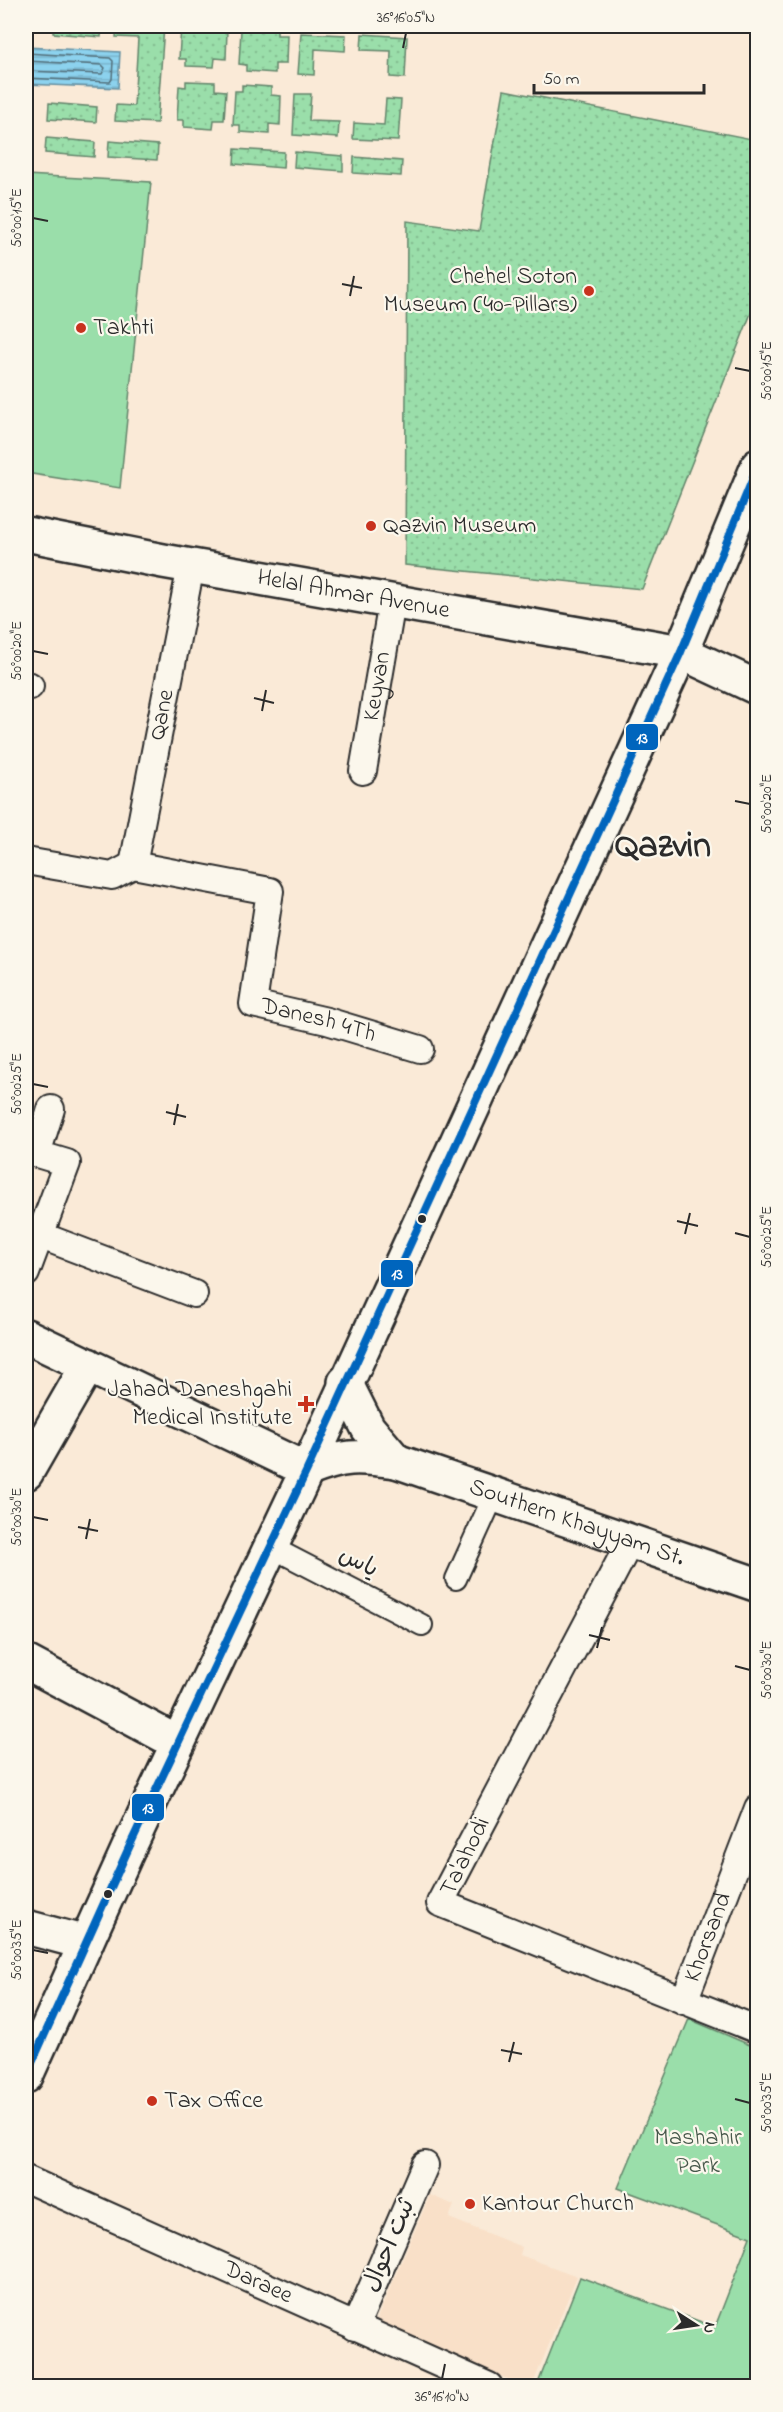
<svg xmlns="http://www.w3.org/2000/svg" width="783" height="2412" viewBox="0 0 783 2412" font-family="'Indie Flower','Playpen Sans Arabic',sans-serif">
<style>
.built{fill:#f9e0c8}
.grass{fill:url(#grass-dots);stroke:#62846a;stroke-width:1.5}
.green{fill:#9adeaa;stroke:#62846a;stroke-width:1.5}
.water{fill:url(#water-rules);stroke:#658fa0;stroke-width:1.5}
.lines{fill:none;stroke-linecap:round;stroke-linejoin:round}
.shore{stroke:#526e79;stroke-width:1.5}
.pedestrian-casing{stroke:#2b2b2b;stroke-width:24}
.minor-casing{stroke:#2b2b2b;stroke-width:30}
.tertiary-casing{stroke:#2b2b2b;stroke-width:38}
.secondary-casing{stroke:#2b2b2b;stroke-width:38}
.primary-casing{stroke:#2b2b2b;stroke-width:38}
.pedestrian{stroke:#fbf7ec;stroke-width:20}
.minor{stroke:#fbf7ec;stroke-width:26}
.tertiary{stroke:#fbf7ec;stroke-width:33}
.secondary{stroke:#fbf7ec;stroke-width:33}
.primary{stroke:#fbf7ec;stroke-width:33}
.bus-1-casing{stroke:#fbf7ec;stroke-width:12}
.bus-1{stroke:#0065bd;stroke-width:8}
.ticks{fill:none;stroke:#2b2b2b;stroke-width:2}
.poi-dot{fill:#c8321e;stroke:#fbf7ec;stroke-width:2}
.bus-dot{fill:#2b2b2b;stroke:#fbf7ec;stroke-width:2}
.labels{text-anchor:middle;dominant-baseline:central;stroke-width:4.5;stroke-linejoin:round;paint-order:stroke}
.poi-label{font-size:24px;fill:#2b2b2b;stroke:#fbf7ec;text-anchor:start}
.street-label{font-size:24px;fill:#2b2b2b;stroke:#fbf7ec}
.park-label{font-size:24px;fill:#47584b;stroke:#fbf7ec}
.town-label{font-size:36px;font-weight:bold;fill:#2b2b2b;stroke:#fbf7ec}
.line-badge{stroke:#fbf7ec;stroke-width:2}
.badge-label{font-size:16px;text-anchor:middle;font-weight:bold;fill:#fff}
.neatline{fill:none;stroke:#2b2b2b;stroke-width:2}
.ticks-label{font-size:15px;text-anchor:middle;fill:#2b2b2b}
</style>
<defs>
<pattern id="grass-dots" width="8" height="8" patternUnits="userSpaceOnUse" patternTransform="scale(1.5)"><rect width="8" height="8" fill="#9adeaa"/><path d="M2 2h.1M6 6h.1" fill="none" stroke="#85bf92" stroke-width="1.8" stroke-linecap="round"/></pattern>
<pattern id="water-rules" width="6" height="5" patternUnits="userSpaceOnUse" patternTransform="scale(1.5)"><rect width="6" height="5" fill="#8cd2ee"/><path d="M0 2.5h6" fill="none" stroke="#79b4cc"/></pattern>
</defs>
<rect width="100%" height="100%" fill="#faead7"/>
<filter id="ink" filterUnits="userSpaceOnUse"><feTurbulence type="fractalNoise" baseFrequency=".0167" numOctaves="2"/><feDisplacementMap in="SourceGraphic" scale="12" xChannelSelector="R" yChannelSelector="G"/><feConvolveMatrix kernelMatrix="1 2 1 2 8 2 1 2 1" color-interpolation-filters="sRGB"/></filter>
<g filter="url(#ink)">
<path class="built" d="M430,2195L454,2205L449,2218L522,2247L520,2255L577,2276L532,2386H523L376,2321Z"/>
<path class="grass" d="M53,26H102L101,37L53,33Z
M117,26H164L157,123L115,121L116,105L134,106L138,38L116,37Z
M181,26H216L217,29L227,30L226,59L215,58L214,67L186,66V59H179Z
M248,26H277V35H287L286,64H275V73L246,71V65L239,64L241,30H247Z
M301,33L346,35L345,51L315,49L314,75L298,74Z
M362,34L407,37L405,78L390,77L391,51L361,50Z
M186,81L215,82V90L226,91L224,120H214L213,129L184,127V120H177L179,86L186,87Z
M242,85L271,87V95L281,96L280,125L269,124V134L240,132V125H233L235,91H242Z
M504,90L757,140V298L642,589L405,565L407,221L479,231Z
M295,94H311L309,121L339,122L338,138L293,135Z
M386,99L401,100L398,141L353,139L354,123L384,125Z
M49,103L97,107L96,122L48,119Z
M46,138L95,142L94,157L45,153Z
M109,141L158,145L157,160L108,157Z
M235,149L284,152L283,168L234,164Z
M295,152L343,156V171L294,167Z
M354,157L402,161L401,176L353,173Z"/>
<path class="green" d="M26,175L151,182L120,488L26,473Z
M689,2019L757,2048V2386H537L580,2277L715,2327L750,2237L618,2188Z"/>
<path class="water" d="M26,47L120,52L118,88L26,84Z"/>
<g class="lines">
<path class="shore" d="M26,53L110,58L113,61L112,79L110,82L26,78
M26,61L102,65L105,68L102,74L26,71"/>
<g class="pedestrian-casing">
<path id="pedestrian" d="M271,1547L422,1625
M456,1579L494,1495"/>
</g>
<g class="minor-casing">
<g id="minor">
<path d="M26,686H30"/>
<path id="s1" d="M363,771L392,602"/>
<path d="M26,861L112,876L133,865"/>
<path id="s2" d="M133,865L270,891L253,1004L327,1021L420,1049"/>
<path id="s3" d="M133,865L191,566"/>
<path d="M39,1235L194,1294"/>
<path d="M26,1273L67,1163L37,1154L51,1109"/>
<path d="M630,1542L440,1903L758,2030"/>
<path id="s4" d="M684,2001L758,1808"/>
<path id="s5" d="M26,2179L489,2386"/>
<path d="M355,2327L425,2165"/>
</g>
</g>
<g class="tertiary-casing">
<path id="tertiary" d="M26,1336L307,1470
M26,1473L88,1365
M26,1662L178,1743
M26,1927L86,1943"/>
</g>
<g class="secondary-casing">
<g id="secondary">
<path d="M345,1382L368,1428L396,1461"/>
<path id="s6" d="M307,1470C344,1455 357,1456 396,1461L758,1585"/>
</g>
</g>
<g class="primary-casing">
<g id="primary">
<path id="s7" d="M26,534L163,561L681,652L758,688"/>
<path d="M26,2076L131,1843L307,1470L681,652L758,466"/>
</g>
</g>
<use href="#pedestrian" class="pedestrian"/>
<use href="#minor" class="minor"/>
<use href="#tertiary" class="tertiary"/>
<use href="#secondary" class="secondary"/>
<use href="#primary" class="primary"/>
<g class="bus-1-casing">
<path id="bus-1" d="M26,2076L131,1843L307,1470L681,652L758,466"/>
</g>
<use href="#bus-1" class="bus-1"/>
</g>
</g>
<path class="ticks" d="M403,48L406,33M33,218L48,221M342,284L362,288M350,296L354,276M735,368L750,371M33,651L48,654M254,698L274,703M262,711L266,690M735,801L750,804M33,1084L48,1087M166,1112L186,1117M174,1125L178,1104M677,1221L698,1226M735,1233L750,1237M685,1234L690,1213M33,1517L48,1520M78,1527L98,1531M86,1539L90,1519M589,1635L610,1640M597,1648L602,1627M735,1666L750,1670M33,1950L48,1953M501,2050L522,2054M509,2062L514,2042M735,2099L750,2103M442,2379L445,2364"/>
<g class="poi-dot">
<circle cx="589" cy="291" r="6"/>
<circle cx="81" cy="328" r="6"/>
<circle cx="371" cy="526" r="6"/>
<path d="M303 1395h6v6h6v6h-6v6h-6v-6h-6v-6h6z"/>
<circle cx="152" cy="2101" r="6"/>
<circle cx="470" cy="2204" r="6"/>
</g>
<g class="bus-dot">
<circle cx="422" cy="1219" r="5"/>
<circle cx="108" cy="1894" r="5"/>
</g>
<g class="labels">
<g class="poi-label">
<text x="577" y="277" text-anchor="end">Chehel Soton<tspan x="577" dy="28">Museum (40-Pillars)</tspan></text>
<text x="93" y="328">Takhti</text>
<text x="383" y="526">Qazvin Museum</text>
<text x="292" y="1390" text-anchor="end">Jahad Daneshgahi<tspan x="292" dy="28">Medical Institute</tspan></text>
<text x="164" y="2101">Tax Office</text>
<text x="482" y="2204">Kantour Church</text>
</g>
<g class="street-label">
<text stroke="none"><textPath href="#s7" startOffset="333">Helal Ahmar Avenue</textPath></text>
<text stroke="none"><textPath href="#s1" startOffset="86">Keyvan</textPath></text>
<text stroke="none"><textPath href="#s3" startOffset="153">Qane</textPath></text>
<text stroke="none"><textPath href="#s2" startOffset="321">Danesh 4Th</textPath></text>
<text stroke="none"><textPath href="#s6" startOffset="282">Southern Khayyam St.</textPath></text>
<text transform="translate(358 1563) rotate(27)">یاس</text>
<text transform="translate(466 1857) rotate(-64)">Ta'ahodi</text>
<text stroke="none"><textPath href="#s4" startOffset="68">Khorsand</textPath></text>
<text transform="translate(390 2246) rotate(-67)">ثبت احوال</text>
<text stroke="none"><textPath href="#s5" startOffset="254">Daraee</textPath></text>
</g>
<g class="park-label">
<text x="698" y="2138">Mashahir<tspan x="698" dy="28">Park</tspan></text>
</g>
<g class="town-label">
<text x="663" y="847">Qazvin</text>
</g>
</g>
<g class="line-badge">
<rect x="625" y="723" width="34" height="28" rx="6" fill="#0065bd"/>
<rect x="380" y="1259" width="34" height="29" rx="6" fill="#0065bd"/>
<rect x="131" y="1793" width="34" height="29" rx="6" fill="#0065bd"/>
</g>
<g class="badge-label">
<text x="642" y="743">13</text>
<text x="397" y="1279">13</text>
<text x="148" y="1813">13</text>
</g>
<rect width="783" height="2412" fill="none" stroke="#fbf7ec" stroke-width="66"/>
<g transform="translate(696 2325) rotate(102)" stroke="#fbf7ec" stroke-width="4.5" paint-order="stroke">
<path d="M0-4.5L10 22L0 15L-10 22Z" fill="#2b2b2b"/>
<text y="-9" font-size="16" font-weight="bold" text-anchor="middle" fill="#2b2b2b">N</text>
</g>
<path d="M534 84v9h170v-9" fill="none" stroke="#2b2b2b" stroke-width="3"/>
<text x="543" y="84" font-size="18" fill="#2b2b2b" stroke="#fbf7ec" stroke-width="4.5" paint-order="stroke">50 m</text>
<rect x="33" y="33" width="717" height="2346" class="neatline"/>
<g class="ticks-label">
<text x="406" y="22">36°16'05"N</text>
<text transform="translate(16 218) rotate(-90)" y="5">50°00'15"E</text>
<text transform="translate(766 371) rotate(-90)" y="5">50°00'15"E</text>
<text transform="translate(16 651) rotate(-90)" y="5">50°00'20"E</text>
<text transform="translate(766 804) rotate(-90)" y="5">50°00'20"E</text>
<text transform="translate(16 1084) rotate(-90)" y="5">50°00'25"E</text>
<text transform="translate(766 1237) rotate(-90)" y="5">50°00'25"E</text>
<text transform="translate(16 1517) rotate(-90)" y="5">50°00'30"E</text>
<text transform="translate(766 1670) rotate(-90)" y="5">50°00'30"E</text>
<text transform="translate(16 1950) rotate(-90)" y="5">50°00'35"E</text>
<text transform="translate(766 2103) rotate(-90)" y="5">50°00'35"E</text>
<text x="442" y="2401">36°16'10"N</text>
</g>
</svg>
